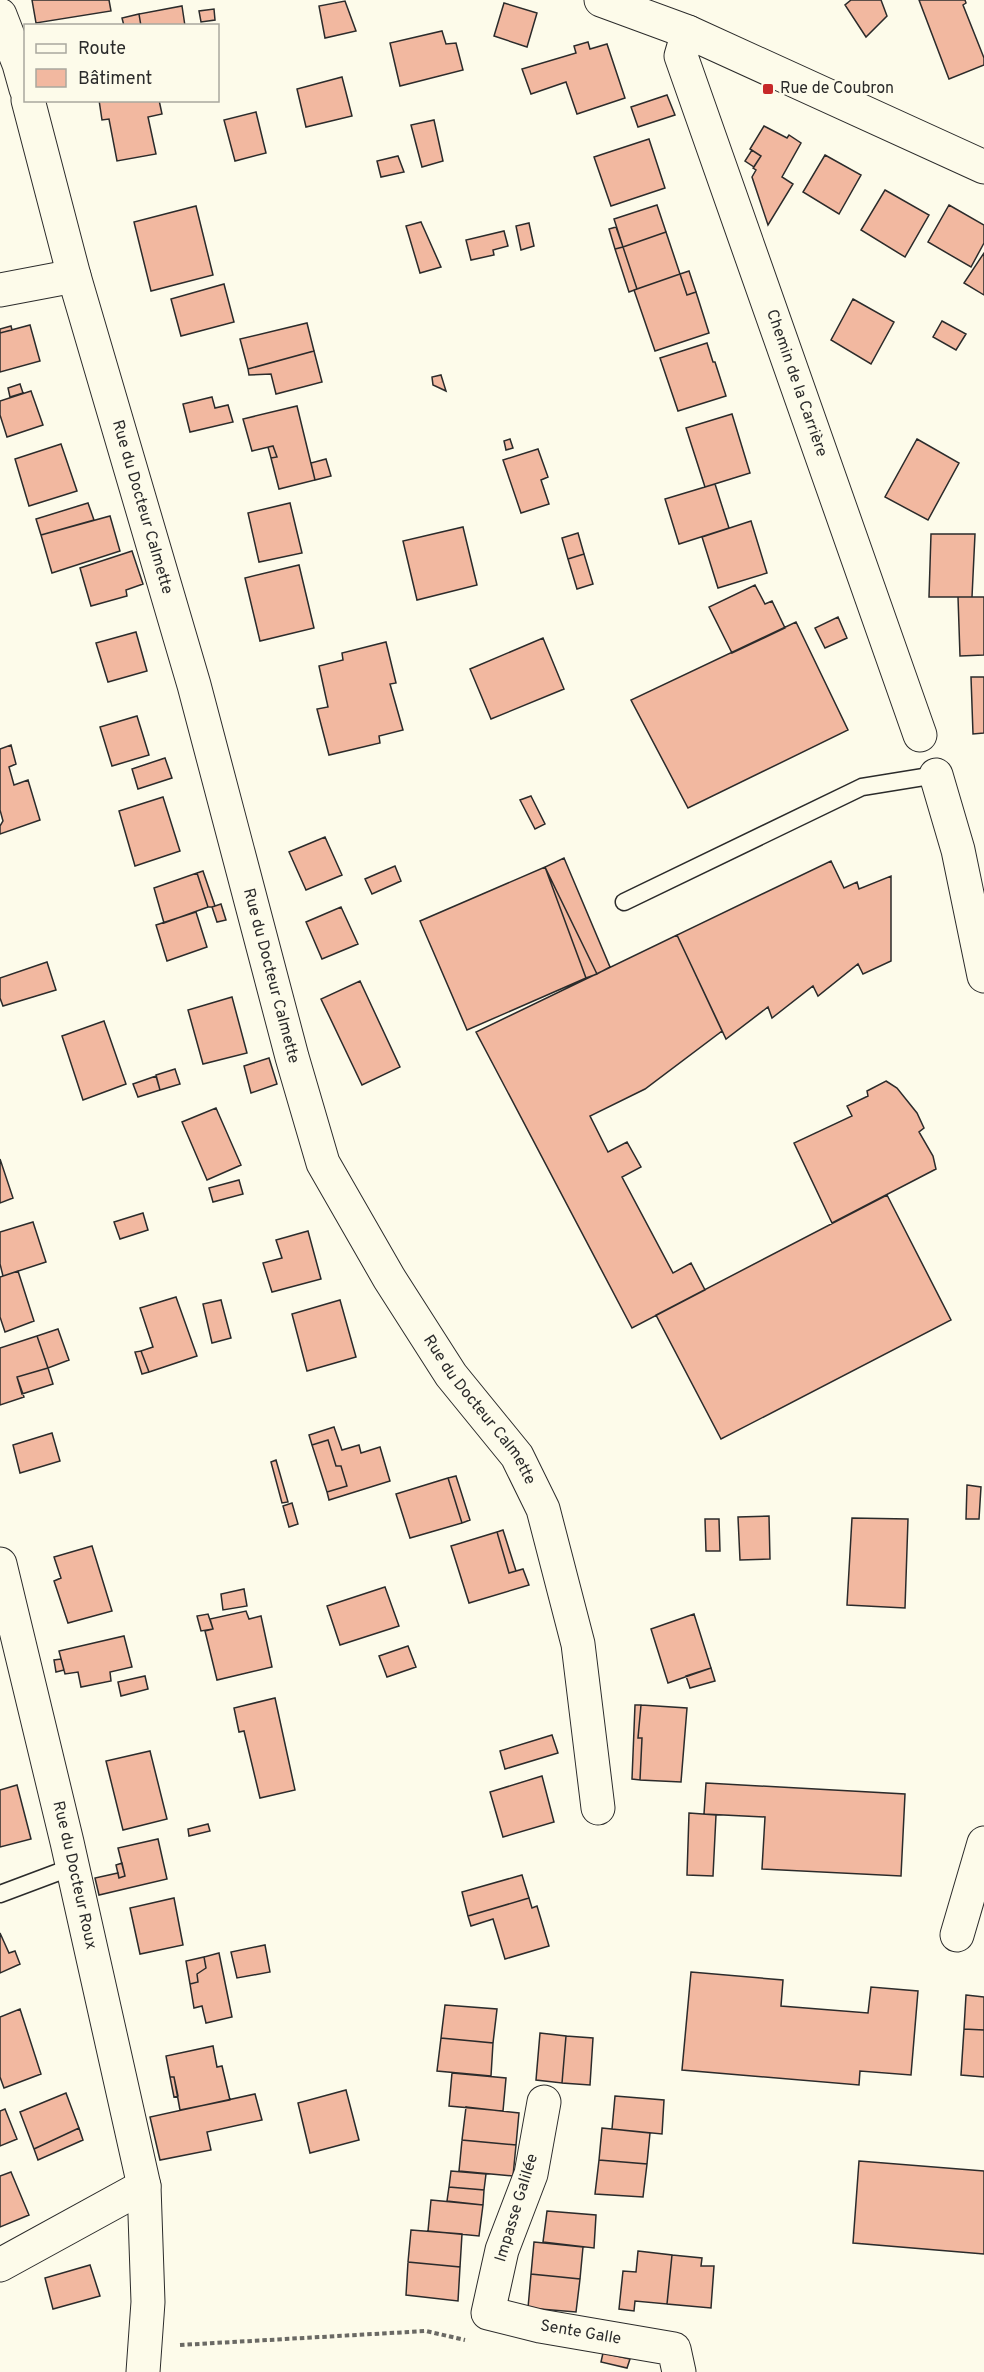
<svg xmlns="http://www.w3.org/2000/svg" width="984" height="2372" viewBox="0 0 984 2372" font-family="Overpass,sans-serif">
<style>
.building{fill:#f2b8a0;stroke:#2b2b2b;stroke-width:1.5}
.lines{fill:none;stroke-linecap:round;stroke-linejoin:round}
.service-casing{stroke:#2b2b2b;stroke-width:19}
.minor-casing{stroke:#2b2b2b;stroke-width:35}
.tertiary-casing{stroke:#2b2b2b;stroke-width:35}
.path{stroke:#6a6964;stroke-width:4;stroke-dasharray:4.5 3;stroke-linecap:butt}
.service{stroke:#fdfbea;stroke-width:16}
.minor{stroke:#fdfbea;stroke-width:33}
.tertiary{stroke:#fdfbea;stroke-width:33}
.poi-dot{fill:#c62828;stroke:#fdfbea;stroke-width:2}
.labels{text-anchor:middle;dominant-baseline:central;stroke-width:4.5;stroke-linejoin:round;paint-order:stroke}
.poi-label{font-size:16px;fill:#2b2b2b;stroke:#fdfbea;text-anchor:start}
.street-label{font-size:16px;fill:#2b2b2b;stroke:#fdfbea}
</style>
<rect width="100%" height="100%" fill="#fdfbea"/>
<path class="building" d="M32,0H109L111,11L36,23Z
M851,0H881L887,16L866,37L845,5Z
M919,0H965L966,3L963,5L984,58V65L949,79Z
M345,1L356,31L325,38L319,6Z
M504,3L537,13L527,47L494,36Z
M182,6L185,26H141L139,14Z
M214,9L215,20L201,22L199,11Z
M139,14L141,26H124L122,18Z
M442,31L446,44L456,43L463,70L400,86L390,43Z
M588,42L590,49L607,44L625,98L577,114L566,82L531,94L522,69L576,53L574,46Z
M342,77L352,116L306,127L297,89Z
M667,95L675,115L638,127L631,107Z
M99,100H159L162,114L148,117L156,154L117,161L109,119L102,120Z
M256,112L266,153L235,161L224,120Z
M434,120L443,161L422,167L411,125Z
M764,126L787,138L789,135L801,143L782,177L793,184L768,225L752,177L756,170L753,168L761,156L750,149Z
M649,139L665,188L611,206L594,157Z
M752,150L761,156L754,167L745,161Z
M825,155L861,175L839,214L803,192Z
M398,156L404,172L381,177L377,161Z
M885,190L929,215L905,257L861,230Z
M657,205L666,232L623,247L614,219Z
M949,205L984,225V243L971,267L928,242Z
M196,206L213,275L151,291L134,222Z
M421,222L441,267L420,273L406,226Z
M529,223L534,246L521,250L516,226Z
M616,227L623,247L615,249L609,229Z
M504,231L508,246L493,250L494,255L471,260L466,240Z
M666,232L680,274L637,289L623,247Z
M623,247L637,289L629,292L615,249Z
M984,253V295L964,283Z
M689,271L696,292L687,295L680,274Z
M680,274L687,295L696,292L709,333L655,351L634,290Z
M224,284L234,322L181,336L171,299Z
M853,299L894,322L871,364L831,340Z
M942,321L966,334L956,350L933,337Z
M307,323L314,351L248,369L240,339Z
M30,325L40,361L0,372V333Z
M11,326L12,330L0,333V329Z
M707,343L713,362H715L726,396L678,411L660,358Z
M314,351L322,382L276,394L271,374L249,375L248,369Z
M441,375L446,391L433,385L432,377Z
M20,384L23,393L10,397L8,388Z
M31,391L43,425L7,437L0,415V401Z
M212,397L215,408L228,405L233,422L190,432L183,404Z
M297,406L315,480L279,489L271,458L277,457L273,446L252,451L243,419Z
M732,414L750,473L705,487L686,428Z
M510,439L513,448L506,450L504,441Z
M917,439L959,463L928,520L885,497Z
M61,444L77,491L29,506L15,459Z
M273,446L277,457L271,458L268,447Z
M538,449L548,477L541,480L549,504L521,513L503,460Z
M326,459L331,476L315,480L311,463Z
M715,484L729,528L679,544L665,499Z
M88,503L94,520L41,535L36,519Z
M290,503L302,553L259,562L248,513Z
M110,516L120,551L52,573L41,535Z
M751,521L767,573L718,588L702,537Z
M463,527L477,585L417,600L403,541Z
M578,533L584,554L568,559L562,538Z
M931,534H975L972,597H929Z
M132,551L143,584L126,590L127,596L91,606L80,568Z
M584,554L593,584L577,589L568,559Z
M299,565L314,628L260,641L245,578Z
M755,585L765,604L772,601L785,628L732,653L709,607Z
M958,597H984V655L960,656Z
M838,617L847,638L825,648L815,628Z
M796,622L848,730L688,808L631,700Z
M136,632L147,671L108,682L96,643Z
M543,638L564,689L491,719L470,669Z
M386,642L396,683L390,684L403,730L379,736L380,743L329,755L317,709L328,707L319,666L343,660L342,653Z
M971,677H984V733L973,734Z
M137,716L149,755L112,766L100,727Z
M11,745L16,764L9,767L14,785L28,780L40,820L0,834V826L3,821L0,810V749Z
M165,758L172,778L138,789L132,769Z
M531,796L545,824L535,829L520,800Z
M163,797L180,851L135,866L119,811Z
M325,837L342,875L306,890L289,852Z
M564,858L610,967L597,974L545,867Z
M831,861L844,888L857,882L859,889L891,876V961L863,974L858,964L818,996L813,986L772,1018L768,1007L726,1039L677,935Z
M395,866L401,881L372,894L365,879Z
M545,867L597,974L586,978Z
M545,867L586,978L467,1030L420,921Z
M203,871L215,906L212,907H208L197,873Z
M197,873L208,907L164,923L154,888Z
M221,904L226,920L217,922L212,907Z
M341,907L358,944L322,959L306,922Z
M196,912L207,947L167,961L156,925Z
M677,935L722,1031L645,1089L590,1116L608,1152L627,1142L641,1167L622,1177L673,1273L691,1263L705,1290L632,1328L476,1032Z
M47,962L56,990L3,1006L0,998V978Z
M360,981L400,1067L362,1085L321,999Z
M232,997L247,1053L203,1064L188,1010Z
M104,1021L126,1084L83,1100L62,1036Z
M269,1058L277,1084L251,1093L244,1066Z
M175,1069L180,1084L160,1090L156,1075Z
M156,1076L160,1090L138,1097L133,1084Z
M886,1081L897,1088L917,1113L924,1128L919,1132L933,1156L936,1169L832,1223L794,1143L852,1116L847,1106L868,1096L867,1091Z
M216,1108L241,1165L207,1180L182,1122Z
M0,1159L13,1198L0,1203Z
M239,1180L243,1194L213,1202L209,1188Z
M887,1195L951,1320L721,1439L656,1315Z
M143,1213L148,1230L120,1239L114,1222Z
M33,1222L46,1262L3,1276L0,1264V1232Z
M308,1231L321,1279L272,1292L263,1263L282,1258L276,1240Z
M18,1271L34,1321L5,1332L0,1317V1277Z
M176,1297L197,1356L149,1372L141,1351L153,1347L140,1308Z
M221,1300L231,1338L212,1343L203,1304Z
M340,1300L356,1357L307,1371L292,1314Z
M58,1329L69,1360L48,1368L37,1336Z
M37,1336L48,1368L17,1377L24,1397L0,1405V1348Z
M141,1351L149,1372L142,1374L135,1352Z
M48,1368L53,1384L22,1394L17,1377Z
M334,1427L342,1450L359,1445L361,1453L380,1447L390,1481L329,1500L327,1492L347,1486L341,1466H336L328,1440L312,1445L309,1435Z
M52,1433L60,1461L20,1473L13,1445Z
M328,1440L336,1466H341L347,1486L327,1492L312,1445Z
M276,1460L288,1502L282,1503L271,1462Z
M456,1476L470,1520L462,1523L448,1478Z
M448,1478L462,1523L410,1538L396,1494Z
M967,1485L981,1487L979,1519H966Z
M292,1503L298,1524L289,1527L283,1506Z
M769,1516L770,1559L740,1560L738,1517Z
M852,1518L908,1519L905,1608L847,1605Z
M705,1519H719L720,1551H706Z
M503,1530L516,1571L509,1573L497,1532Z
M497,1532L509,1573L523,1569L529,1585L469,1603L451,1546Z
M92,1546L112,1611L68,1623L54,1581L61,1578L54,1557Z
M385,1587L399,1626L340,1645L327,1606Z
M244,1589L247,1606L223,1610L221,1594Z
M246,1611L249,1619L261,1616L272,1667L217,1680L205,1631L213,1629L210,1619Z
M208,1614L213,1629L201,1631L197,1616Z
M694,1614L711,1668L668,1683L651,1629Z
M124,1636L132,1667L110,1672L111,1681L81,1687L78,1672L65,1674L59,1651Z
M408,1646L416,1667L387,1677L379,1656Z
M61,1659L64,1670L56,1672L54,1660Z
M711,1668L715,1681L690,1688L686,1676Z
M145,1676L148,1689L121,1696L118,1682Z
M275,1698L295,1790L260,1798L244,1731L239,1732L234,1708Z
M635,1705H641L638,1738H642L640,1780L632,1779Z
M641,1705L687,1708L681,1782L640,1780L642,1738H638Z
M552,1735L558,1753L505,1769L500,1751Z
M150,1751L167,1819L123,1830L106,1761Z
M542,1776L554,1822L503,1837L490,1792Z
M706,1783L905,1794L901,1876L762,1869L765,1817L704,1814Z
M17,1785L31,1839L0,1847V1790Z
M689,1813L716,1815L713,1876L687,1875Z
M208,1824L210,1831L189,1836L188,1829Z
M158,1839L167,1879L99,1895L95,1878L118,1873L119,1878L125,1876L118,1848Z
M122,1863L125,1876L119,1878L116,1865Z
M522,1875L529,1898L468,1916L462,1892Z
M174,1898L183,1945L140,1954L130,1908Z
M529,1898L532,1908L537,1906L549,1946L505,1959L493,1919L471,1926L468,1916Z
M0,1933L9,1953L15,1951L20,1964L0,1973Z
M265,1945L270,1972L237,1978L231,1952Z
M219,1953L232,2017L206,2023L202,2006L194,2008L190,1984L198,1982L197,1974L206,1968L204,1957Z
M204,1957L206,1968L197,1974L198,1982L190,1984L186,1961Z
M691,1972L783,1980L781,2006L868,2013L871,1987L918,1991L911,2075L860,2071L859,2085L682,2070Z
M966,1995L984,1997V2030L964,2029Z
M445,2005L497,2009L493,2043L441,2038Z
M20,2009L41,2074L4,2088L0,2077V2017Z
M964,2029L984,2030V2077L961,2075Z
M540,2033L566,2036L562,2083L536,2080Z
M566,2036L593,2038L590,2085L562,2083Z
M441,2038L493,2043L491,2076L437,2071Z
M213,2046L217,2067L222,2066L230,2100L180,2110L174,2077H170L166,2056Z
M452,2073L506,2078L503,2111L449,2106Z
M170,2077H174L178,2096L174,2097Z
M346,2090L359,2140L310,2153L298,2103Z
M66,2093L79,2128L34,2149L20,2112Z
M255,2094L262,2120L207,2132L211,2150L160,2160L150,2117Z
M615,2096L664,2100L662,2134L612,2129Z
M466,2107L519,2113L516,2145L462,2140Z
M5,2109L17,2139L0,2146V2111Z
M79,2128L83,2140L38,2160L34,2149Z
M602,2128L650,2133L647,2164L599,2160Z
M462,2140L516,2145L513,2176L459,2171Z
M599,2160L647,2164L643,2197L595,2194Z
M859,2161L984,2171V2254L853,2243Z
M451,2171L486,2174L484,2190L449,2187Z
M11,2172L29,2215L0,2227V2176Z
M449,2187L484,2190L483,2205L447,2201Z
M431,2200L483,2205L479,2236L428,2231Z
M547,2211L596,2215L594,2248L543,2242Z
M411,2230L462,2234L460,2267L408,2262Z
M534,2242L583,2247L580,2279L531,2274Z
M638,2251L672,2255L667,2304L635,2301L634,2311L619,2309L623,2271L636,2272Z
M672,2255L702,2258L701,2266H714L711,2308L667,2304Z
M408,2262L460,2267L458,2301L406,2295Z
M90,2265L100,2296L53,2309L45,2278Z
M531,2274L580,2279L576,2312L528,2308Z
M603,2353L630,2359L627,2368L601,2362Z"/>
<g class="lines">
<g class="service-casing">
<path id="service" d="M624,902L862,787L936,775
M0,1894L72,1867"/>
</g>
<g class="minor-casing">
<g id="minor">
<path d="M0,15L19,64L26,89"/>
<path id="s1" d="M688,32L681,56L920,735"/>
<path id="s2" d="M28,100L74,276L194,685L292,1057L323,1163L389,1278L451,1375L517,1456L543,1509L578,1644L598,1808"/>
<path d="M0,290L74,276"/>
<path d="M936,775L958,850L984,976"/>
<path id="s3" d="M0,1564L67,1842L144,2186L148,2302L143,2372"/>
<path d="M957,1935L984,1843"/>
<path id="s4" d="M544,2102L531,2174L502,2250L488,2313L540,2326L674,2349L679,2372"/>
<path d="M0,2265L144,2186"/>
</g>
</g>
<g class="tertiary-casing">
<path id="tertiary" d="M601,0L688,32L984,167"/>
</g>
<path class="path" d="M180,2345L426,2331L465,2340"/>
<use href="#service" class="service"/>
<use href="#minor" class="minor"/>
<use href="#tertiary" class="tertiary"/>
</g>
<rect class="poi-dot" x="762" y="83" width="12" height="12" rx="3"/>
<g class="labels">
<g class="poi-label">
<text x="780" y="89">Rue de Coubron</text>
</g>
<g class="street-label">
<text stroke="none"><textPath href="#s1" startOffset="372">Chemin de la Carrière</textPath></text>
<text stroke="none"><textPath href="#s2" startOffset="423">Rue du Docteur Calmette</textPath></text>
<text stroke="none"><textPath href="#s2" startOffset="909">Rue du Docteur Calmette</textPath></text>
<text stroke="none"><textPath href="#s2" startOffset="1396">Rue du Docteur Calmette</textPath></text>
<text stroke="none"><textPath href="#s3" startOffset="320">Rue du Docteur Roux</textPath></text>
<text transform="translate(517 2208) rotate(-73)">Impasse Galilée</text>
<text stroke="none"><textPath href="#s4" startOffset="314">Sente Galle</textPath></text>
</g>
</g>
<rect x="24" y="24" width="195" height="78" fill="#fdfbea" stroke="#a9a89e" stroke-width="1.5"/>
<rect x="36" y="44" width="30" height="9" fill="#fdfbea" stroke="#a9a89e" stroke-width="1.5"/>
<text x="78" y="54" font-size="18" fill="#2b2b2b">Route</text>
<rect x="36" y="69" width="30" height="18" fill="#f2b8a0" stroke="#a9a89e" stroke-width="1.5"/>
<text x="78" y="84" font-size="18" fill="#2b2b2b">Bâtiment</text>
</svg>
